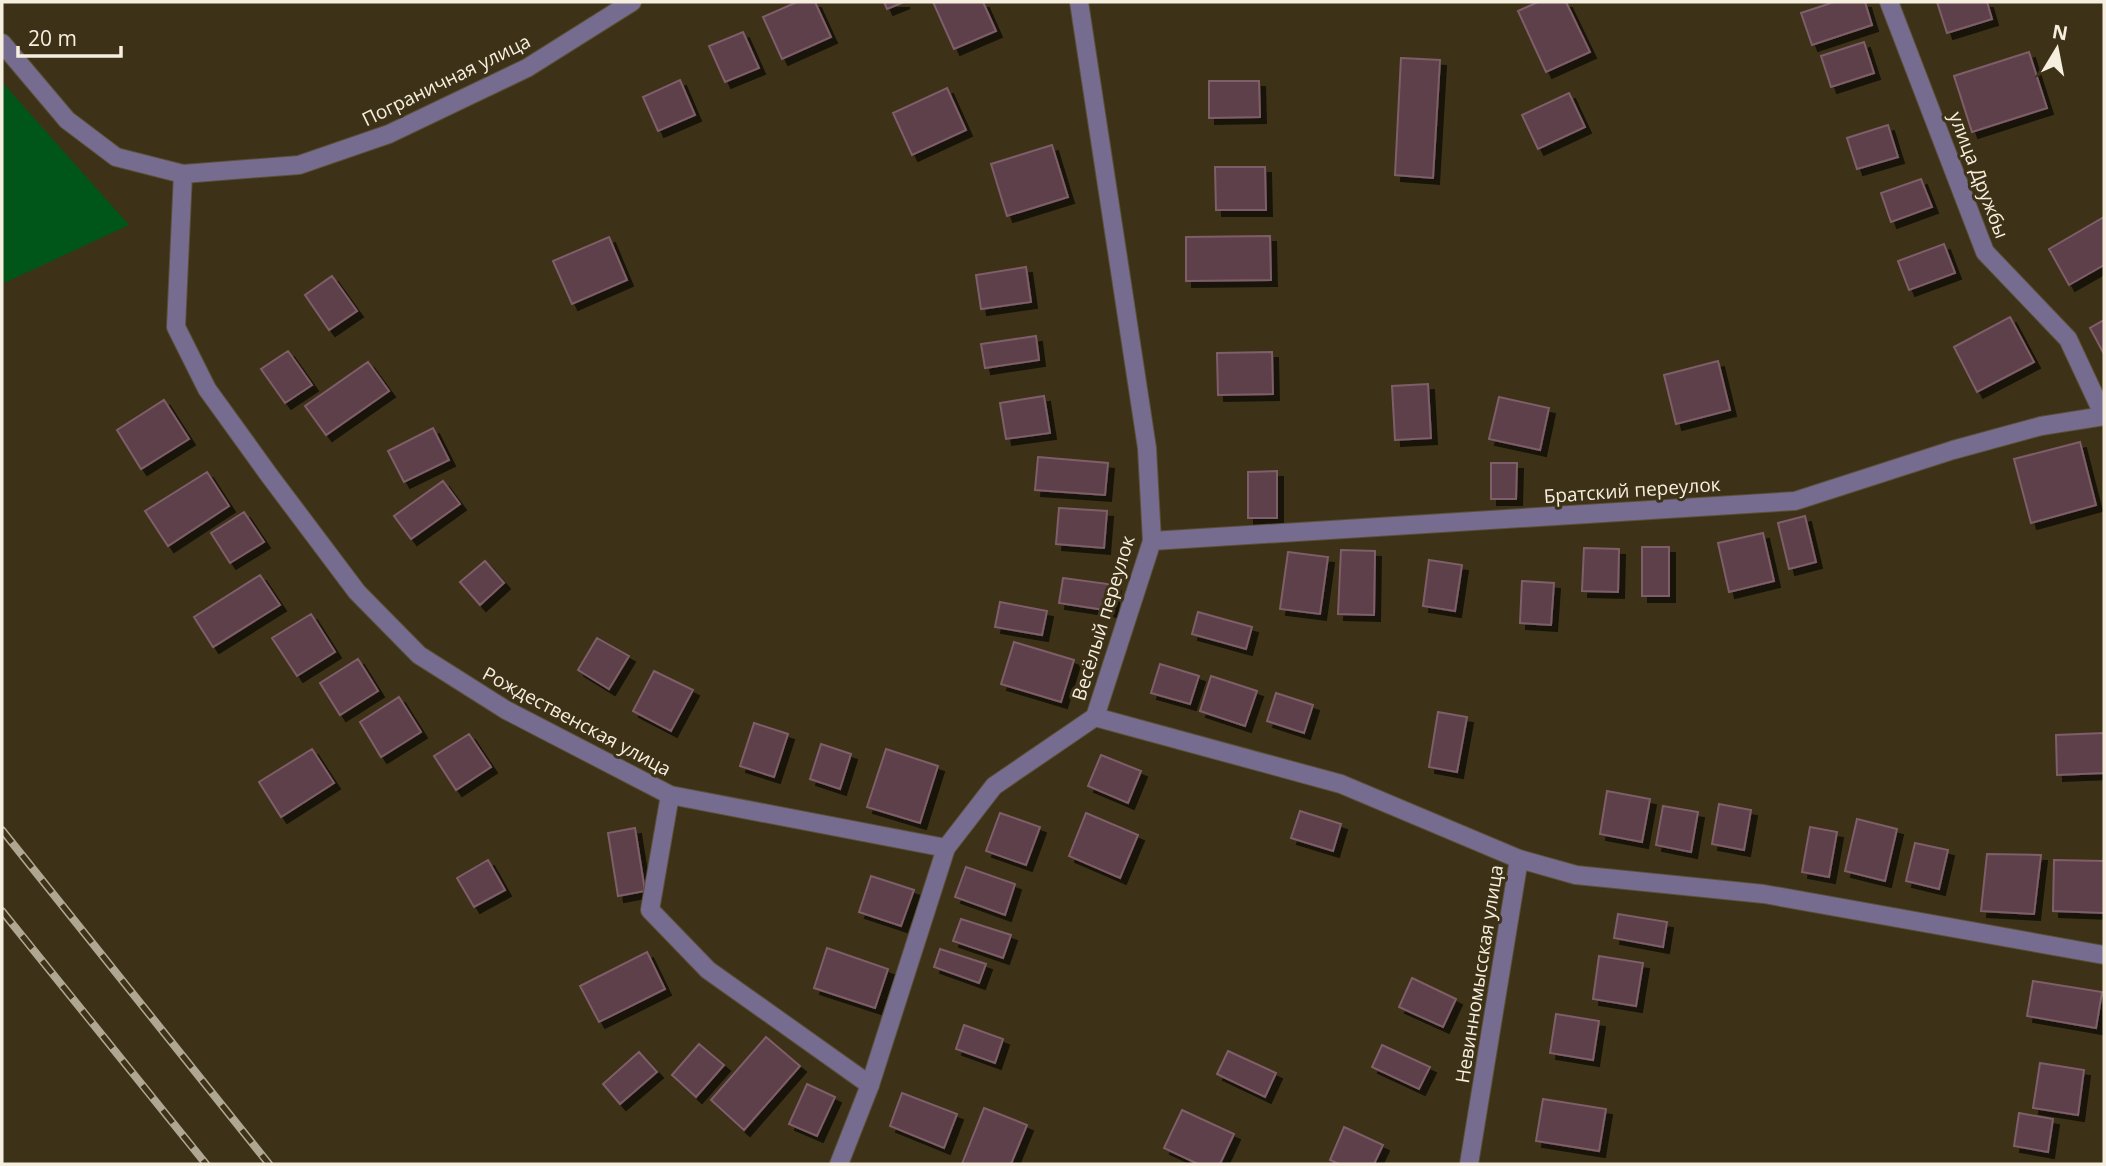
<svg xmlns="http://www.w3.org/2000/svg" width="2106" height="1166" viewBox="0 0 2106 1166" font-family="'Open Sans',sans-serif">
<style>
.green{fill:#005619}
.building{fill:#5d3f49;stroke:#7e5e69;stroke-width:2;filter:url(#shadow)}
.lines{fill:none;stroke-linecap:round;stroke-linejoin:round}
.lane-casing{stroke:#5b5037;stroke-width:20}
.street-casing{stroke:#5b5037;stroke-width:20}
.lane{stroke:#756c8f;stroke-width:18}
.street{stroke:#756c8f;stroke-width:18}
.rail-casing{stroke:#b0a793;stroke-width:8}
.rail{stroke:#3d3217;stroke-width:5;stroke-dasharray:16;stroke-linecap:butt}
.labels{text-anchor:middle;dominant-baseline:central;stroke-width:6;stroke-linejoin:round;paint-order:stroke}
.street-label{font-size:19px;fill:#f6efdf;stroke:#3d3217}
</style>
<defs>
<filter id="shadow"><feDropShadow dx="6" dy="6" stdDeviation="0" flood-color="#0009"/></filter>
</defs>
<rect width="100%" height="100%" fill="#3d3217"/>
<path class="green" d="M2,82L129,225L2,284Z"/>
<path class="building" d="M797,2H815L831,37L782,59L763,17Z
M884,2H904L887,9Z
M933,2H983L996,31L954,49Z
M1538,2H1566L1590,52L1546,72L1518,11Z
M1834,2H1865L1872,25L1812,45L1801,13Z
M1937,2H1987L1992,19L1947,33Z
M743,32L759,68L725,82L709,46Z
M1864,42L1874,73L1831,87L1821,56Z
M2029,52L2047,108L1972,132L1954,76Z
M1401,58L1440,60L1433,178L1395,175Z
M680,80L695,115L658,131L643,97Z
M1209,81H1259L1260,117L1209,118Z
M947,88L966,130L912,155L893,113Z
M1569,93L1585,127L1538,149L1522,115Z
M1888,125L1898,157L1857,169L1847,138Z
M1052,145L1068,197L1007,216L991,164Z
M1215,167H1265L1266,210H1216Z
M1921,179L1932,207L1891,222L1881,193Z
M2104,217V265L2069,285L2049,249Z
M1270,236L1271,280L1186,281V237Z
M609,237L627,280L572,304L553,261Z
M1944,244L1955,273L1909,290L1898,261Z
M1026,267L1031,302L981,309L976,275Z
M332,276L357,311L329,330L305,295Z
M2010,317L2034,362L1977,392L1954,347Z
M2104,320V354L2090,328Z
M1036,336L1039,360L985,368L981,344Z
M288,351L312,385L285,403L261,369Z
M1272,352L1273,394L1218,395L1217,353Z
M1718,361L1730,410L1676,424L1664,375Z
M368,362L389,391L326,435L305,406Z
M1428,384L1431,438L1395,440L1392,386Z
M1044,396L1050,433L1006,439L1000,403Z
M1499,397L1549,408L1540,450L1489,439Z
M164,400L189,439L141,469L117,430Z
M433,428L449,460L404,482L388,451Z
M2080,442L2096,505L2031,523L2014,459Z
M1038,457L1108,463L1105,495L1035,490Z
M1491,463H1517L1516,499H1491Z
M1277,471V518H1248V472Z
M207,472L229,506L168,546L145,511Z
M443,481L460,504L411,539L394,516Z
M1059,508L1107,511L1104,548L1056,544Z
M244,512L264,542L230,563L211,533Z
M1805,516L1816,562L1789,569L1778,523Z
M1763,533L1774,581L1729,592L1718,543Z
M1642,547H1669V596H1642Z
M1584,548L1619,549L1618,592L1582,591Z
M1341,550L1375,551L1374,615L1338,614Z
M1288,552L1328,557L1320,614L1280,609Z
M1429,560L1462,565L1455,611L1423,606Z
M485,561L504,583L480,605L460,582Z
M260,575L280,605L213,647L194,617Z
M1063,578L1115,585L1111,611L1059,603Z
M1522,581L1554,583L1551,625L1520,623Z
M1000,602L1047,611L1042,635L995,627Z
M1198,612L1252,627L1246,649L1192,634Z
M311,614L335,652L297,676L272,638Z
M597,638L629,656L609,689L578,670Z
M1014,642L1074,660L1061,702L1001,684Z
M358,659L378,691L340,715L320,683Z
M1160,664L1199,676L1190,704L1151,693Z
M654,671L693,690L671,731L633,711Z
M1211,676L1257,691L1245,726L1200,711Z
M1276,693L1313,705L1304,733L1267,721Z
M399,697L421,732L381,757L360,722Z
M1438,712L1467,717L1457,772L1429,767Z
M754,723L788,734L774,777L740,766Z
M2104,733V773L2057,775L2056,735Z
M469,734L491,767L456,790L434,756Z
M821,744L851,754L840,789L810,779Z
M312,749L334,783L281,817L259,782Z
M886,749L938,766L920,823L867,807Z
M1101,755L1141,771L1128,803L1088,786Z
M1607,791L1650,799L1642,842L1600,834Z
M1719,804L1751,810L1744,850L1712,844Z
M1663,806L1698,812L1691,852L1656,845Z
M1300,811L1341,824L1333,851L1291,838Z
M1000,813L1040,827L1026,865L986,851Z
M1086,813L1138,835L1120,878L1069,856Z
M1857,819L1897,829L1885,881L1845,871Z
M1810,827L1837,832L1829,877L1802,872Z
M635,828L645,891L618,896L608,833Z
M1915,843L1948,850L1939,889L1906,881Z
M1987,854L2041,855L2034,914L1981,911Z
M488,860L505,890L474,907L457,878Z
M2054,860L2104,861V913L2053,911Z
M966,867L1015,884L1005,915L955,897Z
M871,876L914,890L901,926L859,912Z
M1618,914L1667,922L1663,947L1614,938Z
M961,919L1011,935L1003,958L953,941Z
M827,948L888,969L875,1008L814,988Z
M940,949L986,964L979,983L934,967Z
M647,952L665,989L599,1022L580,986Z
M1599,956L1643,963L1636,1006L1593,999Z
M1412,978L1456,999L1443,1027L1399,1007Z
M2033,981L2102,992L2096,1028L2027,1016Z
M1556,1014L1599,1021L1593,1060L1550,1053Z
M964,1025L1003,1039L995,1063L956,1049Z
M766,1037L800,1066L744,1130L711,1100Z
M699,1044L724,1065L696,1097L672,1075Z
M1382,1045L1430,1067L1419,1089L1372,1067Z
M1228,1051L1276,1073L1265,1097L1217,1074Z
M639,1052L657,1072L620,1104L603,1084Z
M2040,1063L2084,1070L2078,1115L2033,1108Z
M807,1084L835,1097L817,1136L789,1124Z
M902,1093L957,1114L944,1148L890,1126Z
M1543,1099L1606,1109L1599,1151L1536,1141Z
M984,1108L1027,1125L1011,1164H962Z
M1182,1110L1234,1134L1220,1164H1198L1164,1148Z
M2019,1113L2053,1119L2048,1152L2014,1146Z
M1344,1127L1383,1145L1374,1164H1339L1330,1160Z"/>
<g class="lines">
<g class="lane-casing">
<path id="lane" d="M2,43L67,120L116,157L183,174
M670,795L650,910L708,970L870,1085"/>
</g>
<g class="street-casing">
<path id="street" d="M632,2L527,68L389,134L299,165L183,174L176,327L207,389L269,475L357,592L419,655L506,710L670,795L946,848
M1889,2L1985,252L2068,339L2104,416
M1152,541L1795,501L1953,450L2041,426L2104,416
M1095,717L1341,784L1519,859L1469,1164
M1519,859L1576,875L1764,894L2104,955
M839,1164L870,1085L946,848L994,786L1095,717L1152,541L1147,448L1079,2"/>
</g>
<use href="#lane" class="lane"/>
<use href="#street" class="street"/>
<g class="rail-casing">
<path id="rail" d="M2,830L269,1164
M2,911L206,1164"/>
</g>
<use href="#rail" class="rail"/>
</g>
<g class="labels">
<g class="street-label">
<text transform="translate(446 80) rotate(-26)">Пограничная улица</text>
<text transform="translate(1979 175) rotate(69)">улица Дружбы</text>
<text transform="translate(1632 490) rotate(-4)">Братский переулок</text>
<text transform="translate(1103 618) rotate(-73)">Весёлый переулок</text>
<text transform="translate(577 721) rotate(28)">Рождественская улица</text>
<text transform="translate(1479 974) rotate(-81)">Невинномысская улица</text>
</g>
</g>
<rect width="2106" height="1166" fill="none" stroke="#f6efdf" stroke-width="7"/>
<g transform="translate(2057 49) rotate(10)" stroke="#3d3217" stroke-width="5" paint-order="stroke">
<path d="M0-5L12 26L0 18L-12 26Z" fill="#f6efdf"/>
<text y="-10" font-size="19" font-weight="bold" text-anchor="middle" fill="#f6efdf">N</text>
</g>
<path d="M18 46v10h103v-10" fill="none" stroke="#f6efdf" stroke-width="3.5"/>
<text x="28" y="46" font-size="21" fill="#f6efdf" stroke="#3d3217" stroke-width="5" paint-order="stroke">20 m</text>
</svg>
